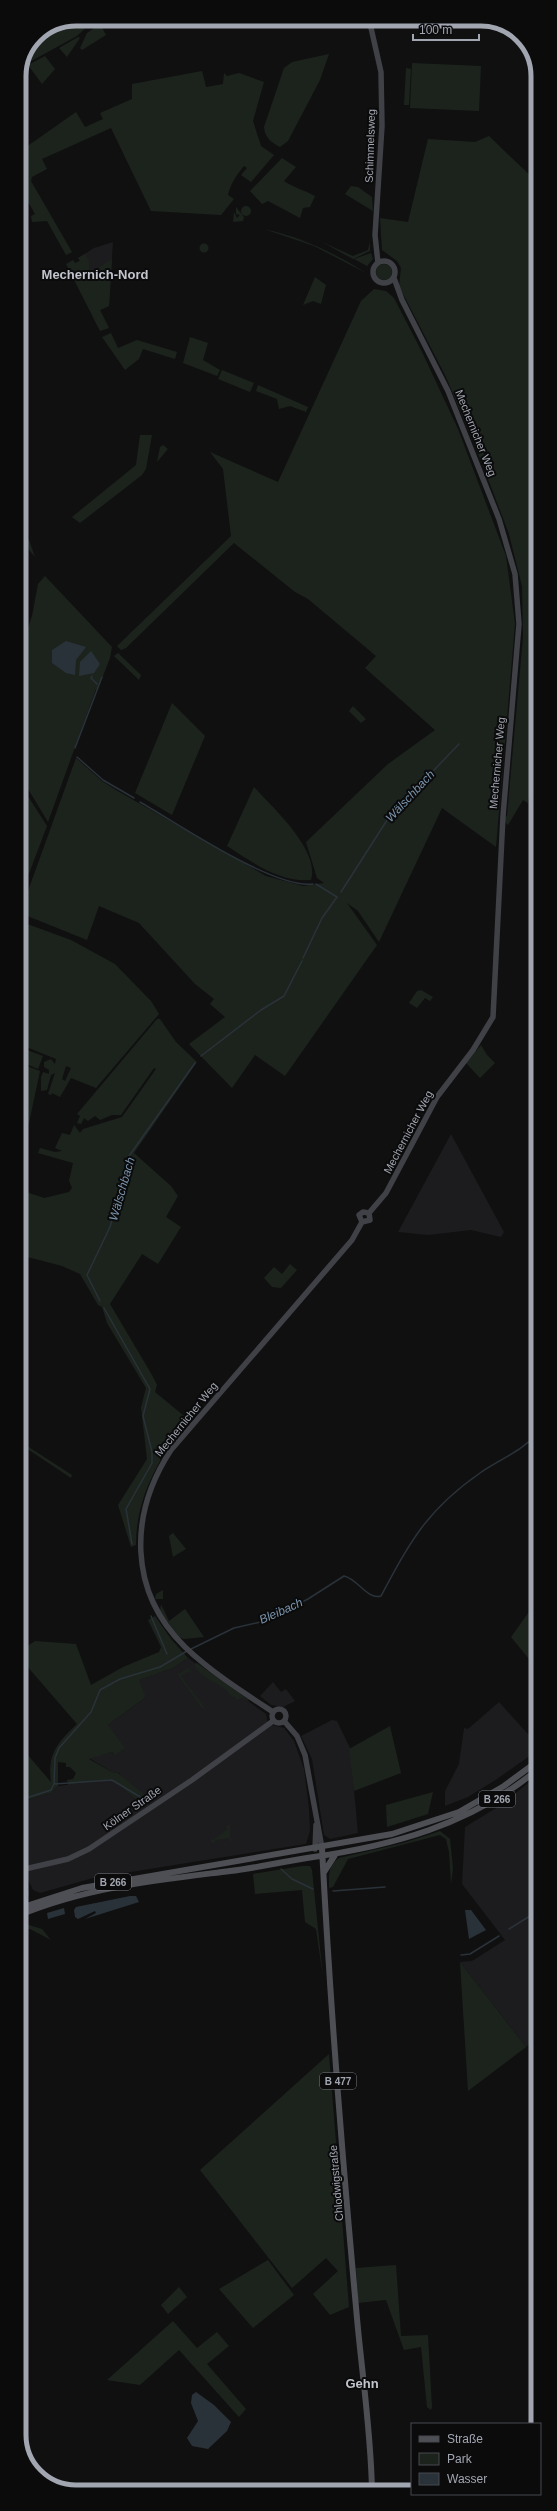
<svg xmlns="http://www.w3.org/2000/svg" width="557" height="2511" viewBox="0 0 557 2511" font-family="Helvetica,sans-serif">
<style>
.built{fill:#1c1c1e}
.green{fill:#1c231d;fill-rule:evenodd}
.water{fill:#2a3239}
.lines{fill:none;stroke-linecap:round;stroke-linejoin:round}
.stream{stroke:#2a3239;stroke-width:1.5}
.secondary{stroke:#3f4146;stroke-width:5.5}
.primary{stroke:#4d4f55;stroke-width:6}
.labels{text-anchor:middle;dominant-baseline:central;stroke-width:4;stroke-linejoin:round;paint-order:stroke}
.shield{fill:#0b0b0c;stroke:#757880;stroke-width:1}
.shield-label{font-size:10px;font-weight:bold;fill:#a2a6b1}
.street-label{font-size:11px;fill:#a2a6b1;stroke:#0b0b0c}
.water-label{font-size:12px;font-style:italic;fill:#7a93ab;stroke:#0b0b0c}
.quarter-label{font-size:13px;font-weight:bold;fill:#c2c5cd;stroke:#0b0b0c}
.rim{fill:none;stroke:#a2a6b1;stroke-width:5}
</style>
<rect width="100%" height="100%" fill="#101011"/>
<path class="built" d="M113,242L109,306L100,310L73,260L75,263L80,261L78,258L94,248Z
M451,1134L504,1232L501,1237L471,1230L428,1235L398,1232Z
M188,1658L266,1714L268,1724L284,1728L294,1741L304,1769L309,1809L310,1831L306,1844L93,1878L40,1893L33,1890L20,1863V1802L51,1793L58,1786L112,1779L143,1806L119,1773L112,1772L89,1758L112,1752L114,1755L108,1725L146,1697L138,1680L173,1668Z
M273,1682L281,1692L286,1689L295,1701L283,1707L271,1705L260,1696Z
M499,1702L538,1745V1750L497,1779L468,1797L445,1806V1791L459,1764L464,1728L468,1729Z
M332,1720L337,1721L350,1748L358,1833L330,1839L324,1835L312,1759L301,1736Z
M538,1775V2038L526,2047L460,1962L472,1961L505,1940L462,1884L465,1827L501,1805Z"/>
<path class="green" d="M77,19L94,20L77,36L24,65L36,36Z
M100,24L106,35L82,50L80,48L87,33Z
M78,37L80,38L67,57L59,48Z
M329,54L320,80L288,141L280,147C271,142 265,138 264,127L284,68L292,62Z
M45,56L55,69L42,84L28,65Z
M412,63L481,66L479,111L410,108Z
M406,68L411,69L409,105H404Z
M202,71L206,87L223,84L224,73L227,76L239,73L264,82L253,121L261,146L274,155L251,182L241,175L247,168L244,166C237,174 230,185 228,195L234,199L221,215L151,211L111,128L42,159L47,169L32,177L31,181L72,252L66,255L47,221L32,222L31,216L35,214L19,186V152L76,112L85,127L103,119L100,113L132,99V84Z
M489,136L537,182V781H532L528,803L523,800L508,825L505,822V817L507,816L523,637L522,586L509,534L482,463L446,377L399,286L401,268L397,261L382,250L380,218L408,222L428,139L475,142Z
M282,158L296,167L284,181C295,188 304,190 315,196L310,207L303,208L300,218L268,201L262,204L250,191Z
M351,186L358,187L372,197L373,211L345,194Z
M241 211a5 5 0 1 1 10 0a5 5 0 1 1-10 0Z
M236,207L244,217L243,221L233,222L234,212L237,218L240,215L236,214Z
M264,229C301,237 335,253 366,273L314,246Z
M322,242L353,256L368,250L370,242V251L353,259Z
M199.5 248a4.5 4.5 0 1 1 9 0a4.5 4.5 0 1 1-9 0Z
M371,253L373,259L367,266L354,259Z
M85,254L89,262V270L94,271L112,259L109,306L100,310L109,328L100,331L66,264L73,260L75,263L80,261L78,258Z
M376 272a8 8 0 1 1 16 0a8 8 0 1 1-16 0Z
M315,277L326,285L321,304L313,301L303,305Z
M374,289L386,291L394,298L423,354L458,429L506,556L515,624L496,847L442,808L379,942L358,911L347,903L377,945L285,1076L255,1055L232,1088L189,1044L225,1017L210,1004L214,999L195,984L139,923L99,906L87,940L20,913L76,758L102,781L116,790L266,876L303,886L324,883L317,878L306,842L388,764L435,730L365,668L376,656L308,599L295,592L234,543L126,648L121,650L117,646L231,536L223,469L210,452L278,482L361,301Z
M111,333L118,348L137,340L177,352L175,359L143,349L139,359L125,370L102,337Z
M190,337L208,343L203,360L220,370L217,376L183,363Z
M222,370L254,383L250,392L218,379Z
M258,385L308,407L306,412L290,406L279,409L277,399L256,391Z
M140,435H152L146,469L142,475L80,523L72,517L136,465Z
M163,445L168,449L157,462L160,447Z
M24,535L29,540L35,557L29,550Z
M45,576L112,647L110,658L98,689H96L48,822L19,774V656L32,616L38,584Z
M118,653L141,675L139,680L114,656Z
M172,703L205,736L172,815L135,793Z
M353,706L366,719L361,723L349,711Z
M19,782L47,826L19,900Z
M254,787C273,808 320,850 311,880C278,882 254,863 227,846Z
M19,921L71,940L115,964L151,1001L159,1014L96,1088L71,1078L60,1097L52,1093L51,1095L48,1094L55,1073L51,1075L47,1090L41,1091V1077L43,1072L49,1074V1070L44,1067V1062L51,1059L55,1064L56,1059L19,1044ZM66,1066L71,1068L65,1081L62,1079Z
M421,990L433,997L430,1001L425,998L417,1008L409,1003L417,991Z
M157,1019H160L176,1042L197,1062L134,1153L171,1186L178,1196L166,1217L181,1227L158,1264L142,1254L110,1304L152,1375L157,1385L155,1392L189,1420L160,1457V1461C145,1488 136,1514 136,1545L131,1547L118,1505L147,1459L141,1408L146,1388L107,1323L102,1307L98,1305L80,1274L62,1266L20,1255V1190L44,1198L69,1192L72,1188L69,1181L73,1163L38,1153L40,1148L55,1152L62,1151L55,1148L62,1133L70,1135L74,1125L80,1133L83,1129L122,1117L156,1069L154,1068L121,1115H112L100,1120L95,1116L88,1121L84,1118L81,1124L77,1123L80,1116L77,1114Z
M481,1045L487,1055L495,1063L480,1078L466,1063Z
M19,1047L43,1056L38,1069L19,1061Z
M19,1063L40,1071L29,1123L26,1131L19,1134V1105L22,1106L24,1101H19Z
M290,1264L297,1270L281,1288L272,1287L264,1278L274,1267L282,1274Z
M21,1442L72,1475L71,1478L20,1444Z
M173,1533L186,1549L173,1557L169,1536Z
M163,1590V1599H155L156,1594Z
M536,1602L538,1603V1670L511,1637Z
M161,1604L169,1621L185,1609L204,1637L184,1639L178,1637L160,1611Z
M155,1616L171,1639L188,1658L173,1668L139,1680L146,1697L108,1725L125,1748L115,1755L112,1752L89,1759L112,1772L118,1773L151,1800L143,1806L112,1779L68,1785L67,1780L73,1779L76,1773L70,1767H66V1763L58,1762V1786L51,1793L20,1802V1746L51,1782C47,1754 58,1742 77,1724L20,1658V1651L35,1641L76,1644L91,1685L123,1667L159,1652L161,1647L148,1620Z
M197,1663L249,1700L248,1701L242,1697L237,1700L234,1696L232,1697C224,1683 199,1679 194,1664Z
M188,1668L192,1673L188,1671L181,1676L191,1690L193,1689L192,1691L204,1707L202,1708L178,1675Z
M390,1726L401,1773L354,1791L349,1749Z
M433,1792L428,1814L387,1827L386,1805Z
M230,1824V1839L233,1840L230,1841L229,1838L215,1840V1843L211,1842V1838L213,1840L228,1829L226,1827Z
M440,1831L450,1839L453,1868L451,1884L449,1852L446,1839L440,1835L348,1859L333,1887L329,1888C329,1874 328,1866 339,1858L403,1843Z
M302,1866H310L312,1870L323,1977L316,1929L305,1922L302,1890L255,1894L253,1874Z
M29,1925L42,1929L51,1940L30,1929L20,1930V1926Z
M460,1962L526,2047L468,2091Z
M329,2054L349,2307L330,2315L313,2294L338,2271L326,2258L292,2288L200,2170Z
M268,2260L294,2295L253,2328L219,2289Z
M396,2265L401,2336L428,2335L432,2407L431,2410L427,2407L421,2347L404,2350L386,2300L358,2303L356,2268Z
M179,2287L187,2297L168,2314L161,2305Z
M173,2321L197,2348L217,2332L229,2346L207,2364L246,2409L239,2417L179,2350L140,2385L107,2380Z
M326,2483L366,2490V2491H318Z"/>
<path class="water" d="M66,641L86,647L76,660L75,675L66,673L52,663V650Z
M91,651L100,664L94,673L79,676L80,662Z
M130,1896H136L139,1902L85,1919L96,1913L95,1911L78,1919L75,1917L74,1910L76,1907Z
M64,1908L65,1914L48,1919L47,1913Z
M465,1910H471L486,1930L469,1939Z
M196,2392L214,2405L231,2422L227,2431L208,2449L192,2446L187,2438L198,2421L191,2403L192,2395Z"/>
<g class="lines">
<path class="stream" d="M92,676L91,678L97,684
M75,748L102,677
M77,757L103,780L134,798
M140,802C177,823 273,889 313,884
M341,892L389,817L459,744
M303,958L322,918L337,897L316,884
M201,1056L261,1010L284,996L302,961
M100,1301L87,1275L110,1227L129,1156L195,1063
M104,1308L150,1389L143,1416L152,1452V1463L126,1509L132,1544
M151,1616L167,1654
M191,1649L234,1628L265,1621L308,1599L344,1576C358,1579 367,1600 381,1596C411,1540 427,1510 480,1473C500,1459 521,1452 538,1433
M54,1784L112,1780L147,1801
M20,1800L51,1790L54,1784L55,1758L59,1748L91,1712L100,1690L120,1679L160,1667L187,1651
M281,1869L292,1879L313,1889
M333,1891L385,1887
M509,1929L538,1911
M461,1955L470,1954L499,1936"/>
<path class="secondary" d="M369,19L381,72L382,126L375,235L378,263
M373 272a11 11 0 1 1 22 0a11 11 0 1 1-22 0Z
M369,1213L386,1193L437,1097L473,1050L493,1017L503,816L519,624L515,574L499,519L448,391L402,300L394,278
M362,1222L359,1215L363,1212L369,1213
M362,1222L370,1220L369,1213
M272 1716a7 7 0 1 1 14 0a7 7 0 1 1-14 0Z
M273,1712C244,1693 211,1672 185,1647C128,1591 129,1514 171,1450L352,1240L362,1222
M284,1721L297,1736L305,1755L322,1848
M315,1849L316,1825
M20,1905C30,1896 24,1887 22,1876L25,1869L68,1859L89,1849L192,1780L273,1721"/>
<path class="primary" d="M322,1848C330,2001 342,2155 356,2307C361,2368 371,2429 372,2491
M324,1872L335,1855
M20,1908L82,1888L392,1834L459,1812L504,1786L538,1761
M20,1915C87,1887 159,1880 230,1871C256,1868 281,1862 307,1858C392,1846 471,1825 538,1769"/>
</g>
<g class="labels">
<g class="shield">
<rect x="479" y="1791" width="36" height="16" rx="3"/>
<rect x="95" y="1874" width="36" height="16" rx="3"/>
<rect x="320" y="2073" width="36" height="16" rx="3"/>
</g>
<g class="shield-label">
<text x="497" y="1799">B 266</text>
<text x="113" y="1882">B 266</text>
<text x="338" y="2081">B 477</text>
</g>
<g class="street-label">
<text transform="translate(370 146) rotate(-88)">Schimmelsweg</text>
<text transform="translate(476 433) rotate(68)">Mechernicher Weg</text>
<text transform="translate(497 763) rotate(-85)">Mechernicher Weg</text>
<text transform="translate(408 1132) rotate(-62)">Mechernicher Weg</text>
<text transform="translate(186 1419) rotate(-51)">Mechernicher Weg</text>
<text transform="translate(132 1808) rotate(-35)">Kölner Straße</text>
<text transform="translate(336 2183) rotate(-95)">Chlodwigstraße</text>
</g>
<g class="water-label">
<text transform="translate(410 796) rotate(-47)">Wälschbach</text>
<text transform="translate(122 1189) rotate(-74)">Wälschbach</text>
<text transform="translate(281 1611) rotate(-24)">Bleibach</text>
</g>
<g class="quarter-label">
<text x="95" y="274">Mechernich-Nord</text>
<text x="362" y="2383">Gehn</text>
</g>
</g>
<path d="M0 0H557V2511H0ZM76 26H481A50 50 0 0 1 531 76V2435A50 50 0 0 1 481 2485H76A50 50 0 0 1 26 2435V76A50 50 0 0 1 76 26Z" fill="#0b0b0c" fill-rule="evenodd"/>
<path class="rim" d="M76 26H481A50 50 0 0 1 531 76V2435A50 50 0 0 1 481 2485H76A50 50 0 0 1 26 2435V76A50 50 0 0 1 76 26Z"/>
<rect x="411" y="2423" width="130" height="72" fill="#0b0b0c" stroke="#47494e"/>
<rect x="419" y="2436" width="20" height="6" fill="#4d4f55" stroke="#47494e"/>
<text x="447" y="2443" font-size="12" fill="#a2a6b1">Straße</text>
<rect x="419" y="2453" width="20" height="12" fill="#1c231d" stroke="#47494e"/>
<text x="447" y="2463" font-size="12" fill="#a2a6b1">Park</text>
<rect x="419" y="2473" width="20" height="12" fill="#2a3239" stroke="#47494e"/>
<text x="447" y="2483" font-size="12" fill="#a2a6b1">Wasser</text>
<path d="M413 34v6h66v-6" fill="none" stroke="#a2a6b1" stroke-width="2"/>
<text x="419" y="34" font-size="12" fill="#a2a6b1" stroke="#0b0b0c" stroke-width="3" paint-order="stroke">100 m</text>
</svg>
